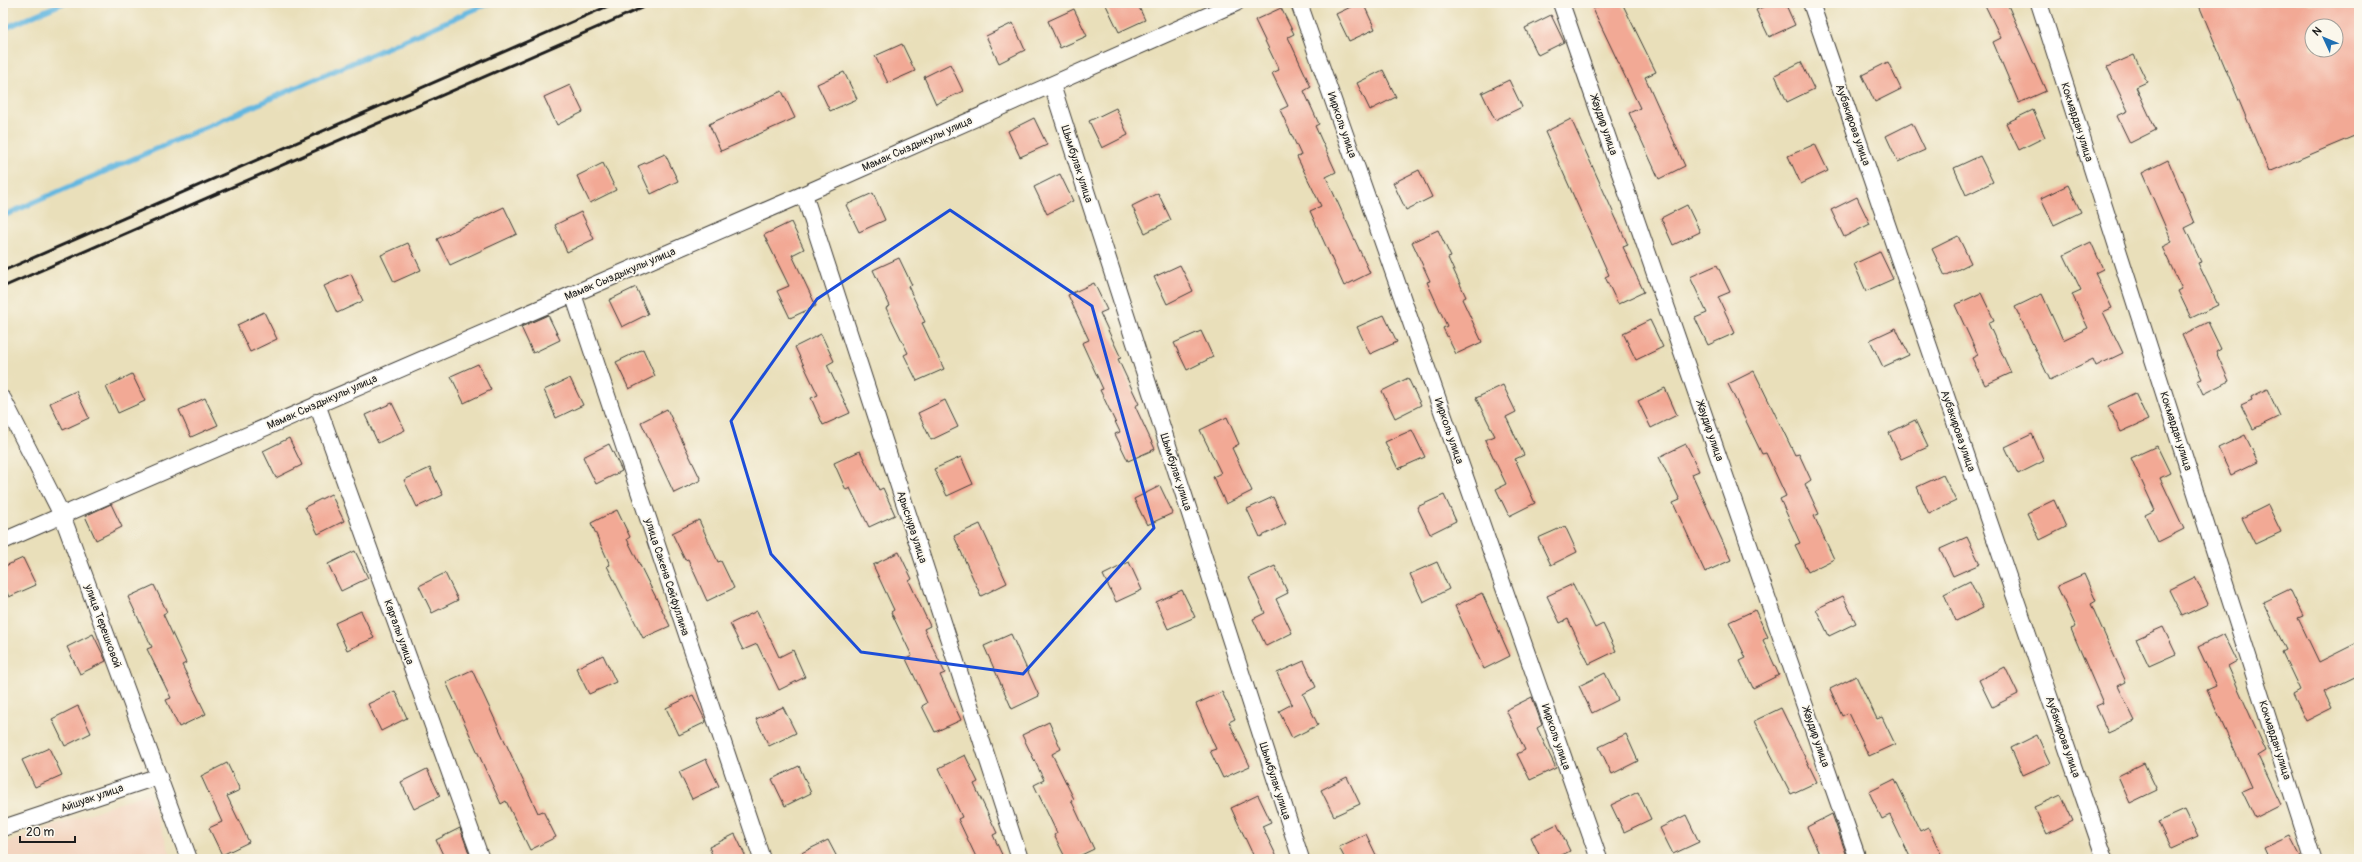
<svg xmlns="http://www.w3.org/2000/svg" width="2362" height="862" viewBox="0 0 2362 862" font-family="Pangolin,sans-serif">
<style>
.built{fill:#f3d4bf}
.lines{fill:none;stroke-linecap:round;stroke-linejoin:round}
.stream{stroke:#64b7e0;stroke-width:5.5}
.building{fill:#f2a995;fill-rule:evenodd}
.street-casing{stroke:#3b3934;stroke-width:18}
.street{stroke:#fff;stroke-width:16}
.rail{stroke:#1c1c1c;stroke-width:3}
.marked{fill:none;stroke:#1d4ed8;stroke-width:3;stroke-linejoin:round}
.labels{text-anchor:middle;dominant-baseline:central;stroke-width:3.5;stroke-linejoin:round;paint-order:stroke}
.street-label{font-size:11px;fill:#1c1c1c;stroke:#fbf7ec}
</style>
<rect width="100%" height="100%" fill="#fbf7ec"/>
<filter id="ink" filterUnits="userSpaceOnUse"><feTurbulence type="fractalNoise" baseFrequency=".025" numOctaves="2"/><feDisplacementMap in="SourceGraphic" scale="8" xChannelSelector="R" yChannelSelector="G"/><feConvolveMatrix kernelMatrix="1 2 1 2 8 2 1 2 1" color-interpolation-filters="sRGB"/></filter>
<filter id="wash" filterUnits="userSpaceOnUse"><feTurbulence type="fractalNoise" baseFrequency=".012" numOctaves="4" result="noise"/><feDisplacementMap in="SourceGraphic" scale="16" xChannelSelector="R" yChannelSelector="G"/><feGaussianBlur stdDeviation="0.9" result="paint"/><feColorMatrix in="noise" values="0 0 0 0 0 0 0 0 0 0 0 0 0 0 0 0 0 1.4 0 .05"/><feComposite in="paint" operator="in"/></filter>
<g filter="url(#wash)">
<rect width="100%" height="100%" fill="#e9dfba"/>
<path class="built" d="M148,793L172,859H3V844Z"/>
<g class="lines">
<path class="stream" d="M3,29L63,3
M3,216L489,3"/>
</g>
<g id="blocks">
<path class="building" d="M1105,3H1137L1145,20L1119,32Z
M1359,3H1363L1375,29L1349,41L1336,14Z
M1606,3H1622L1656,72L1645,77L1685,166L1659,179L1629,113L1640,108L1593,9Z
M1772,3H1785L1795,25L1769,37L1756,10Z
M1984,3H2007L2046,91L2019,103L1993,42L2001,38Z
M2198,3H2359V134L2269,172ZM2312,26H2336V50H2312Z
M1281,8L1294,34L1288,37L1311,87L1304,91L1319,124L1315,126L1336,172L1326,177L1370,273L1344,286L1310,211L1321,206L1297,157L1301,155L1280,110L1288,106L1272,73L1279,70L1255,20Z
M1074,9L1087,36L1060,48L1048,21Z
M1551,15L1564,42L1538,55L1525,28Z
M1013,23L1025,50L999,63L986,36Z
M902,44L915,71L888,83L875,56Z
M2134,55L2147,82L2136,87L2156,130L2130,143L2117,116L2128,111L2107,67Z
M1801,62L1814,89L1787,102L1775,75Z
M1888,62L1901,89L1875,102L1862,75Z
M950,64L963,91L936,104L924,77Z
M1383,70L1396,97L1370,110L1357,83Z
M844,72L857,99L830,111L817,84Z
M1509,80L1522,107L1495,120L1482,93Z
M570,85L583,112L557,125L544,97Z
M782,91L795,118L721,151L709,124Z
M1116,108L1128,135L1102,148L1089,121Z
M2033,110L2045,137L2019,150L2006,123Z
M1034,118L1047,145L1020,157L1008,131Z
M1571,119L1628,245L1623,247L1644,292L1618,304L1605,277L1609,275L1545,132Z
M1912,123L1925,150L1898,162L1886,136Z
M1815,144L1828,171L1801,184L1788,156Z
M665,154L678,181L651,194L638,166Z
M1980,156L1993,182L1966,195L1954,168Z
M2168,160L2195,223L2185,228L2201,262L2198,263L2218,305L2191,318L2178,291L2182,289L2162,247L2172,242L2142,173Z
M603,163L616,190L590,203L577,176Z
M1419,170L1432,197L1406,210L1393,183Z
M1060,174L1073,201L1047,214L1034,187Z
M2068,185L2081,212L2054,225L2041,198Z
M873,193L885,220L859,232L846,205Z
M1158,193L1171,220L1145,233L1132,206Z
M1857,197L1870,224L1844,237L1831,210Z
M1687,205L1700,232L1673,245L1661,218Z
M504,207L517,234L450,265L437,239Z
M581,212L594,239L567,252L555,225Z
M791,222L804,249L792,255L816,306L790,318L777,291L789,286L764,235Z
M1438,230L1451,257L1448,258L1466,297L1462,299L1482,342L1456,354L1443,328L1447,326L1427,282L1430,281L1412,242Z
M1958,236L1971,263L1945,276L1932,249Z
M2091,242L2103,269L2095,273L2112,308L2103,312L2123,353L2096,366L2093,359L2050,380L2015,307L2042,294L2063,340L2088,328L2072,294L2081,290L2064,255Z
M408,243L421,270L394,282L381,255Z
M1880,252L1893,279L1866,291L1854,264Z
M899,258L912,285L908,286L925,322L922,323L944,369L917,381L904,355L908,353L886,308L890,306L873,270Z
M1180,265L1193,291L1167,304L1154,277Z
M1717,265L1730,292L1718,297L1735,333L1708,345L1695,318L1707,313L1690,277Z
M351,274L363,301L337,313L324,286Z
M1094,283L1107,310L1100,313L1121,358L1118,359L1139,404L1135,406L1155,449L1128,461L1115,434L1120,432L1100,390L1103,389L1082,343L1089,340L1068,295Z
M636,287L648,314L622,327L609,300Z
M1981,293L1994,320L1988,323L2011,373L1985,385L1972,358L1978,355L1955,305Z
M264,312L277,339L250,352L237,325Z
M548,315L560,340L533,353L521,327Z
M1384,315L1397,342L1370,354L1357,327Z
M1650,320L1663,347L1636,360L1623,333Z
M2208,322L2221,349L2216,352L2229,381L2203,394L2197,381L2202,379L2182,335Z
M1896,328L1909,355L1883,367L1870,340Z
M1201,331L1213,357L1187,370L1174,343Z
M821,334L834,361L827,365L850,413L823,425L811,398L818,395L795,347Z
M643,349L655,376L629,389L616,362Z
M478,364L491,390L464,403L451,376Z
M1754,371L1795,455L1799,454L1811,480L1805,484L1819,514L1814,516L1834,559L1808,572L1795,545L1800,543L1780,499L1786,496L1766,453L1762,454L1728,384Z
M132,374L145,401L118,413L106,387Z
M570,378L583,405L556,418L544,390Z
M1408,378L1421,405L1395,418L1382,391Z
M1503,385L1516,412L1506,417L1524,455L1515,459L1535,503L1509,516L1496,489L1506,484L1485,440L1495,436L1476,398Z
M1665,388L1677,415L1651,428L1638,401Z
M2267,389L2280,416L2253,429L2241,405L2252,400L2251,397Z
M76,391L89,418L63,430L50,403Z
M2135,393L2148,420L2121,432L2108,406Z
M205,398L218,425L191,437L179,410Z
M945,400L958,427L931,440L918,413Z
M392,403L405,430L378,443L365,415Z
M667,409L701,480L674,493L641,422Z
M1227,417L1239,444L1232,448L1252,491L1226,504L1213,477L1221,473L1200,430Z
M1915,420L1928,447L1901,459L1889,433Z
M1412,430L1425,457L1398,469L1385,442Z
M2032,434L2044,461L2018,474L2005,447Z
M2245,435L2258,462L2231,475L2218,448Z
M289,438L302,465L276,478L263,451Z
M609,444L622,471L596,484L583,457Z
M1686,444L1699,471L1692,474L1731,560L1705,572L1673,503L1680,500L1659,457Z
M2157,446L2170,473L2160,478L2184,529L2158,542L2145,515L2155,510L2131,458Z
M860,451L879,490L883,488L895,515L869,527L850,488L846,490L834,463Z
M961,457L973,484L947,496L934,469Z
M430,468L443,495L417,507L404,480Z
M1943,475L1956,501L1929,514L1917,487Z
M1160,486L1173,513L1147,525L1134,499Z
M331,494L344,521L318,534L305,507Z
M1444,495L1456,521L1430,534L1417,507Z
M1273,497L1286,524L1260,537L1247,509Z
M2054,500L2066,527L2040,540L2027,513Z
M111,504L122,527L96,540L85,516Z
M2268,505L2281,532L2255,544L2242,518Z
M617,510L630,537L627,539L670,626L643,638L607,566L610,565L591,523Z
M699,520L718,562L721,561L734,588L707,601L688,559L685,560L672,533Z
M980,524L1007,583L981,596L954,536Z
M1565,526L1577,552L1551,565L1538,538Z
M1967,537L1980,564L1953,576L1940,549Z
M355,551L368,578L341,591L328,564Z
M899,552L912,579L909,581L930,626L924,629L945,673L940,675L961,720L935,732L922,706L927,703L906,659L912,656L891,612L894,610L873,565Z
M23,558L36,585L9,597L3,584V567Z
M1129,562L1142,590L1116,602L1103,575Z
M1437,562L1449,589L1423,602L1410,574Z
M1275,566L1288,593L1276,599L1292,633L1266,646L1253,619L1265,613L1249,578Z
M445,573L458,600L432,613L419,586Z
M2084,574L2096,601L2091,604L2126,682L2118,686L2135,721L2108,733L2096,706L2103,703L2071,629L2076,627L2057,586Z
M2195,577L2208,604L2182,616L2169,590Z
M1970,581L1983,608L1956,621L1944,594Z
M1573,584L1595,628L1603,624L1616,651L1589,664L1568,619L1560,623L1547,596Z
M154,585L167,612L163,614L186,663L182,665L206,714L179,727L166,700L171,698L147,649L152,647L128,597Z
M2290,589L2303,616L2298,618L2319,662L2359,642V675L2324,692L2332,708L2306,721L2293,694L2300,690L2282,652L2286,650L2263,602Z
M1182,590L1195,617L1168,629L1156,602Z
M1482,593L1510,656L1484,669L1455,606Z
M1843,596L1856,623L1829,636L1816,609Z
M1755,610L1768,637L1763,640L1779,675L1753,688L1740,661L1746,658L1729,622Z
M361,611L374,638L347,650L335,623Z
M757,611L779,657L793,650L805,677L779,690L757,644L743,650L730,624Z
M2163,627L2176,654L2149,666L2136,639Z
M93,634L106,661L80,674L67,647Z
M1011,634L1039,696L1012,709L984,646Z
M2224,634L2237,661L2228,666L2266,751L2258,756L2281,805L2255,818L2242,791L2251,787L2207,690L2216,686L2198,647Z
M603,655L616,682L589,694L576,668Z
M1304,661L1316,687L1303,694L1318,725L1292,738L1279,711L1292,704L1277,673Z
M2005,667L2018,694L1992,707L1979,680Z
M472,670L538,813L543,811L556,837L530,850L506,801L501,804L446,682Z
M1605,673L1618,700L1592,713L1579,686Z
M1856,676L1877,719L1882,717L1895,744L1869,756L1848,713L1842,716L1830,689Z
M395,691L407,718L381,731L368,704Z
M1222,692L1235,719L1229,722L1250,766L1223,778L1210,751L1216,749L1196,704Z
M693,695L706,722L679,735L666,708Z
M1532,697L1542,725L1537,728L1556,768L1530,780L1517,754L1525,750L1506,710Z
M78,706L91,733L65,746L52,719Z
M783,707L796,733L769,746L756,719Z
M1781,708L1817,782L1791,794L1754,721Z
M1049,722L1061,749L1052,754L1074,799L1071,800L1094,849L1073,859H1066L1054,835L1057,833L1034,785L1044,780L1022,735Z
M1626,734L1638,761L1612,774L1599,747Z
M2037,735L2050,763L2023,775L2011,748Z
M49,748L62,775L35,787L22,760Z
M965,755L978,782L974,784L997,833L993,835L1004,859H977L958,819L962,817L939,768Z
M706,759L719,786L692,799L679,772Z
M227,763L240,790L227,796L249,842L222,855L209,828L222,822L201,776Z
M2144,763L2157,790L2130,803L2118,776Z
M799,766L811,793L785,806L772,779Z
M427,769L440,796L414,809L401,782Z
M1347,777L1360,804L1334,816L1321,790Z
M1895,779L1920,831L1928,827L1941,854L1930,859H1911L1890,815L1882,819L1869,792Z
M1638,792L1651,819L1624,832L1611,805Z
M1258,795L1271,822L1262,826L1278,859H1255L1231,808Z
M2061,795L2073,821L2047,834L2034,807Z
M2185,810L2198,837L2171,849L2158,822Z
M1832,814L1848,859H1822L1807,827Z
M1686,815L1699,842L1673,854L1660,828Z
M1557,824L1570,851L1554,859H1541L1531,837Z
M460,828L470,856L465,859H445L436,840Z
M735,834L747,859H714L709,847Z
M1366,834L1378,859H1345L1339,847Z
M2290,836L2302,859H2269L2264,848Z
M828,840L838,859H789Z"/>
</g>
</g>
<g filter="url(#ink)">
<use href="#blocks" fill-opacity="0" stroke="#3b3934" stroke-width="1"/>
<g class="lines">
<g class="street-casing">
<path id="street" d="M1299,3L1599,859
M1561,3L1858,859
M1811,3L2105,859
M2039,3L2313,859
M1052,85L1301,859
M804,194L1020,859
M573,294L762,859
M3,399L62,515L189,859
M317,404L481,859
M3,541L804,194L1236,3
M3,828L159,776"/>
</g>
<use href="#street" class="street"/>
<path class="rail" d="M3,271L615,3
M3,287L653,3"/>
</g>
</g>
<path class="marked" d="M950,210L1092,306L1154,528L1023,674L861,652L771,554L731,421L817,299Z"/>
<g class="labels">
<g class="street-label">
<text transform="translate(2077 122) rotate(72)">Кокмардан улица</text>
<text transform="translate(1342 125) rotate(71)">Иирколь улица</text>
<text transform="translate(1604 125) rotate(71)">Жаудир улица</text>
<text transform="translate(1853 125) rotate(71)">Аубакирова улица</text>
<text transform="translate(917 144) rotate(-24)">Мамак Сыздыкулы улица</text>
<text transform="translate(1077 164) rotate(72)">Шымбулак улица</text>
<text transform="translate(620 274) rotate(-23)">Мамак Сыздыкулы улица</text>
<text transform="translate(322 402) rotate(-24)">Мамак Сыздыкулы улица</text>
<text transform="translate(1449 431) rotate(71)">Иирколь улица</text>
<text transform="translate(1710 431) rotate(71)">Жаудир улица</text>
<text transform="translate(1958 431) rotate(71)">Аубакирова улица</text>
<text transform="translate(2176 431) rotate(72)">Кокмардан улица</text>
<text transform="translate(1176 472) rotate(72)">Шымбулак улица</text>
<text transform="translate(912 527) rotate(72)">Арыснура улица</text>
<text transform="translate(667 577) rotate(72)">улица Сакена Сейфуллина</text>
<text transform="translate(103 626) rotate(70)">улица Терешковой</text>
<text transform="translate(399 632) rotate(70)">Каргалы улица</text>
<text transform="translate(1556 737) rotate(71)">Иирколь улица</text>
<text transform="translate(1816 737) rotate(71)">Жаудир улица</text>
<text transform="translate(2063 737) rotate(71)">Аубакирова улица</text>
<text transform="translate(2275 740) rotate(72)">Кокмардан улица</text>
<text transform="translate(1275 781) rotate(72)">Шымбулак улица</text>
<text transform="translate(92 798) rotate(-19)">Айшуак улица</text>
</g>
</g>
<rect width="2362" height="862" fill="none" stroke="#fbf7ec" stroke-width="16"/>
<g transform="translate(2324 38) rotate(314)"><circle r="19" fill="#fbf7ec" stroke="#a29f99"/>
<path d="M0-3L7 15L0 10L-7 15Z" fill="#1f6fb2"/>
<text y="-6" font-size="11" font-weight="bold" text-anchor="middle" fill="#1c1c1c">N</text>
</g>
<path d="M20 836v6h55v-6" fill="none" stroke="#1c1c1c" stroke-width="2"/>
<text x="26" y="836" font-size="12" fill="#1c1c1c" stroke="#fbf7ec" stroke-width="3" paint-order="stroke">20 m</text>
</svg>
